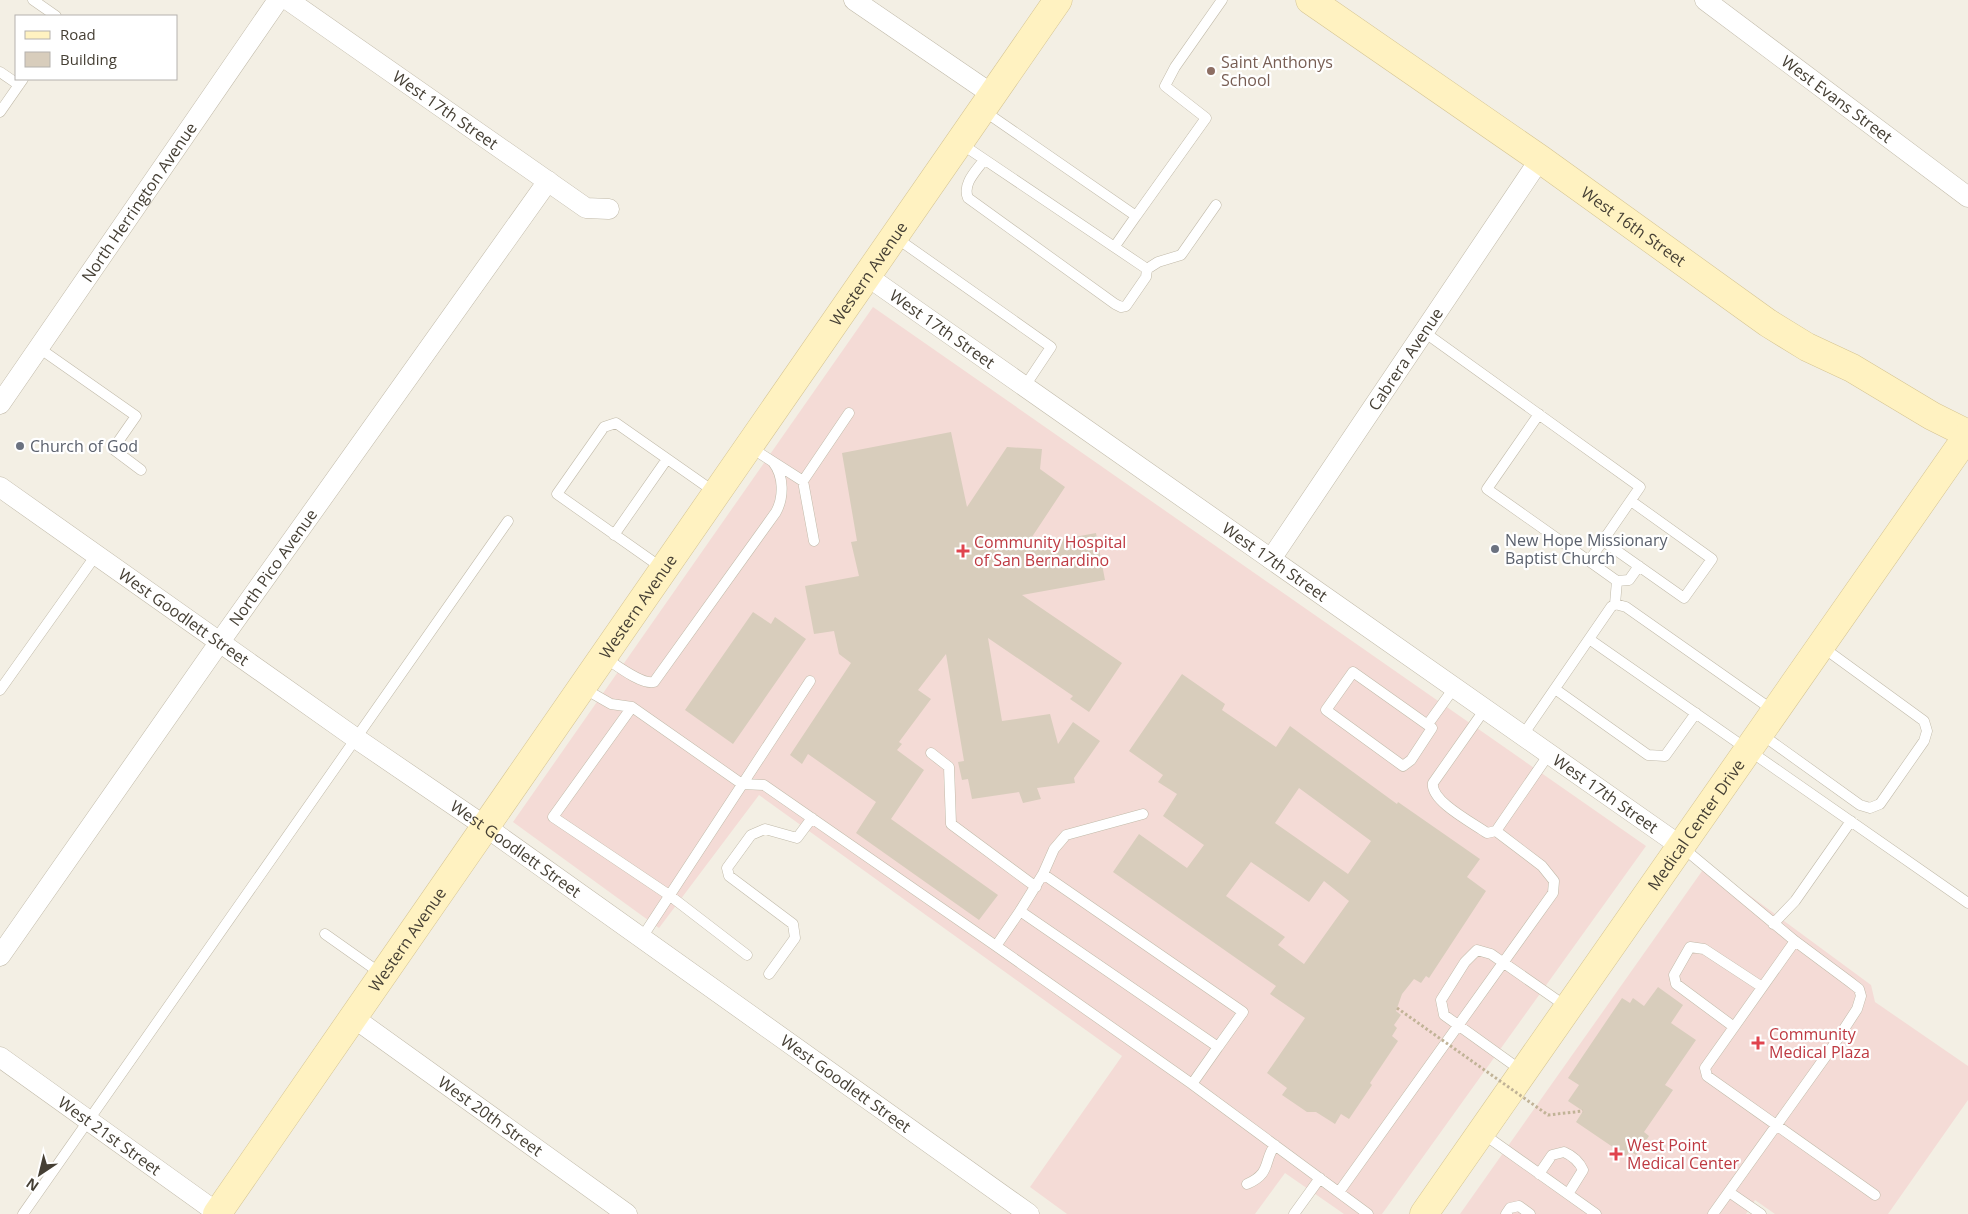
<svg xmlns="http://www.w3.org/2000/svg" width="1968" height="1214" viewBox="0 0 1968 1214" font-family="'Open Sans',sans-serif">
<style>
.medical{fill:#f4dbd6}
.building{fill:#d8cdbc;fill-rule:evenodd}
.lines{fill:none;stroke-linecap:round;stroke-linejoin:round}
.lane-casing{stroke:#c1baa9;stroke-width:11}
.street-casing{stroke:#c1baa9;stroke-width:21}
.secondary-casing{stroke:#d5c492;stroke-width:29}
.lane{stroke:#fff;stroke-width:10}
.street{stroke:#fff;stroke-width:20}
.secondary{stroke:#fff2c1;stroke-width:28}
.path-bridge{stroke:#c1b397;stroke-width:3;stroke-dasharray:2.5 2.5;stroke-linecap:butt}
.education-dot{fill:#8d6e63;stroke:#fff;stroke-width:2}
.worship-dot{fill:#6b7280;stroke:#fff;stroke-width:2}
.health-dot{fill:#e0444e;stroke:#fff;stroke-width:2}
.labels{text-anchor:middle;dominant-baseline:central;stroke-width:4.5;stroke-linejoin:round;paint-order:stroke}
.education-label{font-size:16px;fill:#785e54;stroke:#fff;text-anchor:start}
.street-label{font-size:16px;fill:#453f34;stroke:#fff}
.worship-label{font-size:16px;fill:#5b616d;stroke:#fff;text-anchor:start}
.health-label{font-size:16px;fill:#be3a42;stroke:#fff;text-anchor:start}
</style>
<rect width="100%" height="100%" fill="#f3efe4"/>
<path class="medical" d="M873,307L1646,846L1382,1214H1344L1285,1173L1255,1214H1067L1030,1187L1122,1056L759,795L659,928L513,822Z
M1707,864L1871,985L1875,1002L1968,1066V1100L1888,1214H1775L1755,1200L1746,1214H1460Z"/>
<path class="building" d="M951,432L967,507L1007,447L1042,449L1040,469L1065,487L1026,546L1096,533L1105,580L1022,595L1122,663L1089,712L1070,699L1073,696L988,638L1002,721L1050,714L1058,744L1073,722L1100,741L1074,778L1075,783L1037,788L1041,799L1023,803L1019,792L972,799L968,779L962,780L958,762L964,761L946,654L918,690L931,699L899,742L902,744L897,750L924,770L891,819L998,895L979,920L856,833L876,802L808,754L802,764L790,755L851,663L839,654L834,631L814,634L805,586L859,576L851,542L857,541L842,453Z
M753,612L771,624L775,617L806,639L733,744L685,710Z
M1182,674L1225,704L1222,710L1276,747L1290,726L1397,804L1398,802L1480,859L1467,877L1486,891L1429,978L1426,976L1421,983L1414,979L1402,994L1396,1011L1401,1015L1394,1025L1397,1028L1392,1036L1398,1041L1370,1083L1372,1085L1349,1119L1341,1114L1335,1124L1316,1112H1307L1282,1095L1287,1088L1267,1073L1305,1018L1270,994L1276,986L1113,872L1139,834L1187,868L1204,845L1163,816L1177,794L1158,782L1163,775L1129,751ZM1299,788L1371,841L1348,874L1275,823ZM1251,862L1309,902L1324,881L1349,901L1304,964L1278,945L1285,937L1226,896Z
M1658,987L1683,1005L1671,1023L1696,1040L1665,1085L1673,1090L1644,1132L1649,1136L1636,1155L1630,1151L1626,1156L1576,1122L1583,1111L1568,1101L1579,1085L1568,1078L1622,998L1630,1003L1633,998L1644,1006Z"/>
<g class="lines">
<g class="lane-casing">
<path id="lane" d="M33,0L56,16
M0,72L19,85
M984,111L1136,216L1206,118L1165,86L1175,67L1222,0
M0,112L23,79
M960,143L1147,269
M984,160C976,171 962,184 968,198L1115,304L1121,307L1126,306L1146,277L1147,269
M895,237L1051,347L1025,386
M1115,246L1136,216
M1147,269L1158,262L1181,255L1216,205
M1424,332L1640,487L1589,561L1487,489L1539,414
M39,348L136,416L113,449L141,470
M750,447L803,481L849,413
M803,481L814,541
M614,535L667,459
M1603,541L1684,598L1712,559L1631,501
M1589,561L1617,581L1615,604
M662,568L557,494L604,427L616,423L716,493
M1617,581L1629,580L1639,566
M1589,639L1968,903
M604,657C615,664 641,685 654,682L776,512C784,497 784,476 773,462
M1353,672L1432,728L1411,760L1403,766L1326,710Z
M583,688L611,704L632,707L742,784L764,785L996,946
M1555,689L1648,755L1665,756L1696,713
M0,690L96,555
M632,707L553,817L669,895L747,955
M1485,709L1433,783C1430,801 1473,823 1487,833L1496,831L1549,754
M1428,724L1454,688
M1761,734L1860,805L1870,808L1880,804L1924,741L1927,731L1924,721L1821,646
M1523,735L1611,607L1615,604L1626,607L1774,711
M931,753L949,767L951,824L1036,887
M1682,847L1795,941L1850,982L1859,989L1861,996L1857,1009L1831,1049L1713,1214
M1043,874L1054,849L1066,835L1143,814
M1020,911L1043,874L1243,1012L1218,1047
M1773,924L1795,901L1851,821
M325,934L383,975
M641,939L810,681
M1795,941L1705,1068L1707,1076L1875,1195
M769,974L795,938L793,924L729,876L727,868L751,835L765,829L797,838L812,818
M1734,1027L1676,984L1674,975L1690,947L1704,949L1762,987
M1522,1071L1444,1015L1441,1000L1465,962L1477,950L1491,954L1567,1007
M1192,1084L1218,1047L1020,911L996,946L1192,1084L1368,1214
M1482,1133L1596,1214
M1539,1174L1552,1155L1564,1152C1573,1156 1579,1161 1583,1170L1568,1194
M1247,1184C1272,1173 1263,1161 1275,1145
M1339,1192L1553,893L1554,881L1542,866L1496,831
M1729,1192L1761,1214
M23,1214L508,521
M1294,1214L1320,1178
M1506,1214L1510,1208L1519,1206L1530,1214"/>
</g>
<g class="street-casing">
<g id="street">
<path id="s1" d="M288,0L586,208L609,209"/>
<path d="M854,0L993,95"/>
<path id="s2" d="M1705,0L1968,197"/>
<path id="s3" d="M867,276L1682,847"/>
<path id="s4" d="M0,404L278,0"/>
<path id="s5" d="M0,487L354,737L486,827L1029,1214"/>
<path id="s6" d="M1271,559L1540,159"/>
<path id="s7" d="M0,956L219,643L548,181"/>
<path id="s8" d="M354,1018L627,1214"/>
<path id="s9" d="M0,1057L219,1214"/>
</g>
</g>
<g class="secondary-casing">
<g id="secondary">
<path id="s10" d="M1310,0L1540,159L1768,323L1807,347L1852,368L1932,416L1968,434"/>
<path id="s11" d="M217,1214L1058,0"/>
<path id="s12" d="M1424,1214L1968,435"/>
</g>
</g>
<use href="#lane" class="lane"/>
<use href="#street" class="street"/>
<use href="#secondary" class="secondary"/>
<path class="path-bridge" d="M1397,1008L1548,1115L1583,1111"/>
</g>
<circle class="education-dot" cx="1211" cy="71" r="5"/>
<g class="worship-dot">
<circle cx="20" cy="446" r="5"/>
<circle cx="1495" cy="549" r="5"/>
</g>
<g class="health-dot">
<path d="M960.5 543.5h5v5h5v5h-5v5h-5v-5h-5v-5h5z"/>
<path d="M1755.5 1035.5h5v5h5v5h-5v5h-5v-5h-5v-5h5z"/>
<path d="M1613.5 1146.5h5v5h5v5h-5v5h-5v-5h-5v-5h5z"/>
</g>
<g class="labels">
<g class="education-label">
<text x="1221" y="62">Saint Anthonys<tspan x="1221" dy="18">School</tspan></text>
</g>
<g class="street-label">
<text stroke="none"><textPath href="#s2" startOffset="165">West Evans Street</textPath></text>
<text stroke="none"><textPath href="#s1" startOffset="192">West 17th Street</textPath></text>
<text stroke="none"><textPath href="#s4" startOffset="245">North Herrington Avenue</textPath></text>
<text stroke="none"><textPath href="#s10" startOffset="395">West 16th Street</textPath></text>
<text stroke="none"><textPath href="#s11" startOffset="1144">Western Avenue</textPath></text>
<text stroke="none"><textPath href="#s3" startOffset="92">West 17th Street</textPath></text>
<text stroke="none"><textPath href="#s6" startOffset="241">Cabrera Avenue</textPath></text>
<text stroke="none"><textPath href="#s3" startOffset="498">West 17th Street</textPath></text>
<text stroke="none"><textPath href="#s7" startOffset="475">North Pico Avenue</textPath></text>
<text stroke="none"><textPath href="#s11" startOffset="739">Western Avenue</textPath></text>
<text stroke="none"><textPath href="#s5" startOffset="225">West Goodlett Street</textPath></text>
<text stroke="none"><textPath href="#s3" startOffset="902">West 17th Street</textPath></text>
<text stroke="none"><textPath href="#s12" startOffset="475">Medical Center Drive</textPath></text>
<text stroke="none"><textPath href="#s5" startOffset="630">West Goodlett Street</textPath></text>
<text stroke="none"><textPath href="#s11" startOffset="334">Western Avenue</textPath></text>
<text stroke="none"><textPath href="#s5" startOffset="1035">West Goodlett Street</textPath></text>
<text stroke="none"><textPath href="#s8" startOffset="168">West 20th Street</textPath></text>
<text stroke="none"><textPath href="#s9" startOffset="135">West 21st Street</textPath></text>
</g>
<g class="worship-label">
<text x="30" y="446">Church of God</text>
<text x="1505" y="540">New Hope Missionary<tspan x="1505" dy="18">Baptist Church</tspan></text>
</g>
<g class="health-label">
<text x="974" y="542">Community Hospital<tspan x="974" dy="18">of San Bernardino</tspan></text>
<text x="1769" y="1034">Community<tspan x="1769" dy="18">Medical Plaza</tspan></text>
<text x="1627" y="1145">West Point<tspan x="1627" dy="18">Medical Center</tspan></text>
</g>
</g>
<rect x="15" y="15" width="162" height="65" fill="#ffffff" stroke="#b5b2ae"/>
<rect x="25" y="31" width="25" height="8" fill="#fff2c1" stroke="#b5b2ae"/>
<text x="60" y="40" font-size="15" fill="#453f34">Road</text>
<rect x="25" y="52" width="25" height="15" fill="#d8cdbc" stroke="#b5b2ae"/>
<text x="60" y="65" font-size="15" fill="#453f34">Building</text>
<g transform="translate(40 1174) rotate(215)" stroke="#ffffff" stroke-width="4" paint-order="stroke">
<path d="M0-4L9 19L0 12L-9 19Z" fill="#453f34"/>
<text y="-8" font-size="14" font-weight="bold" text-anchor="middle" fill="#453f34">N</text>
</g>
</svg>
